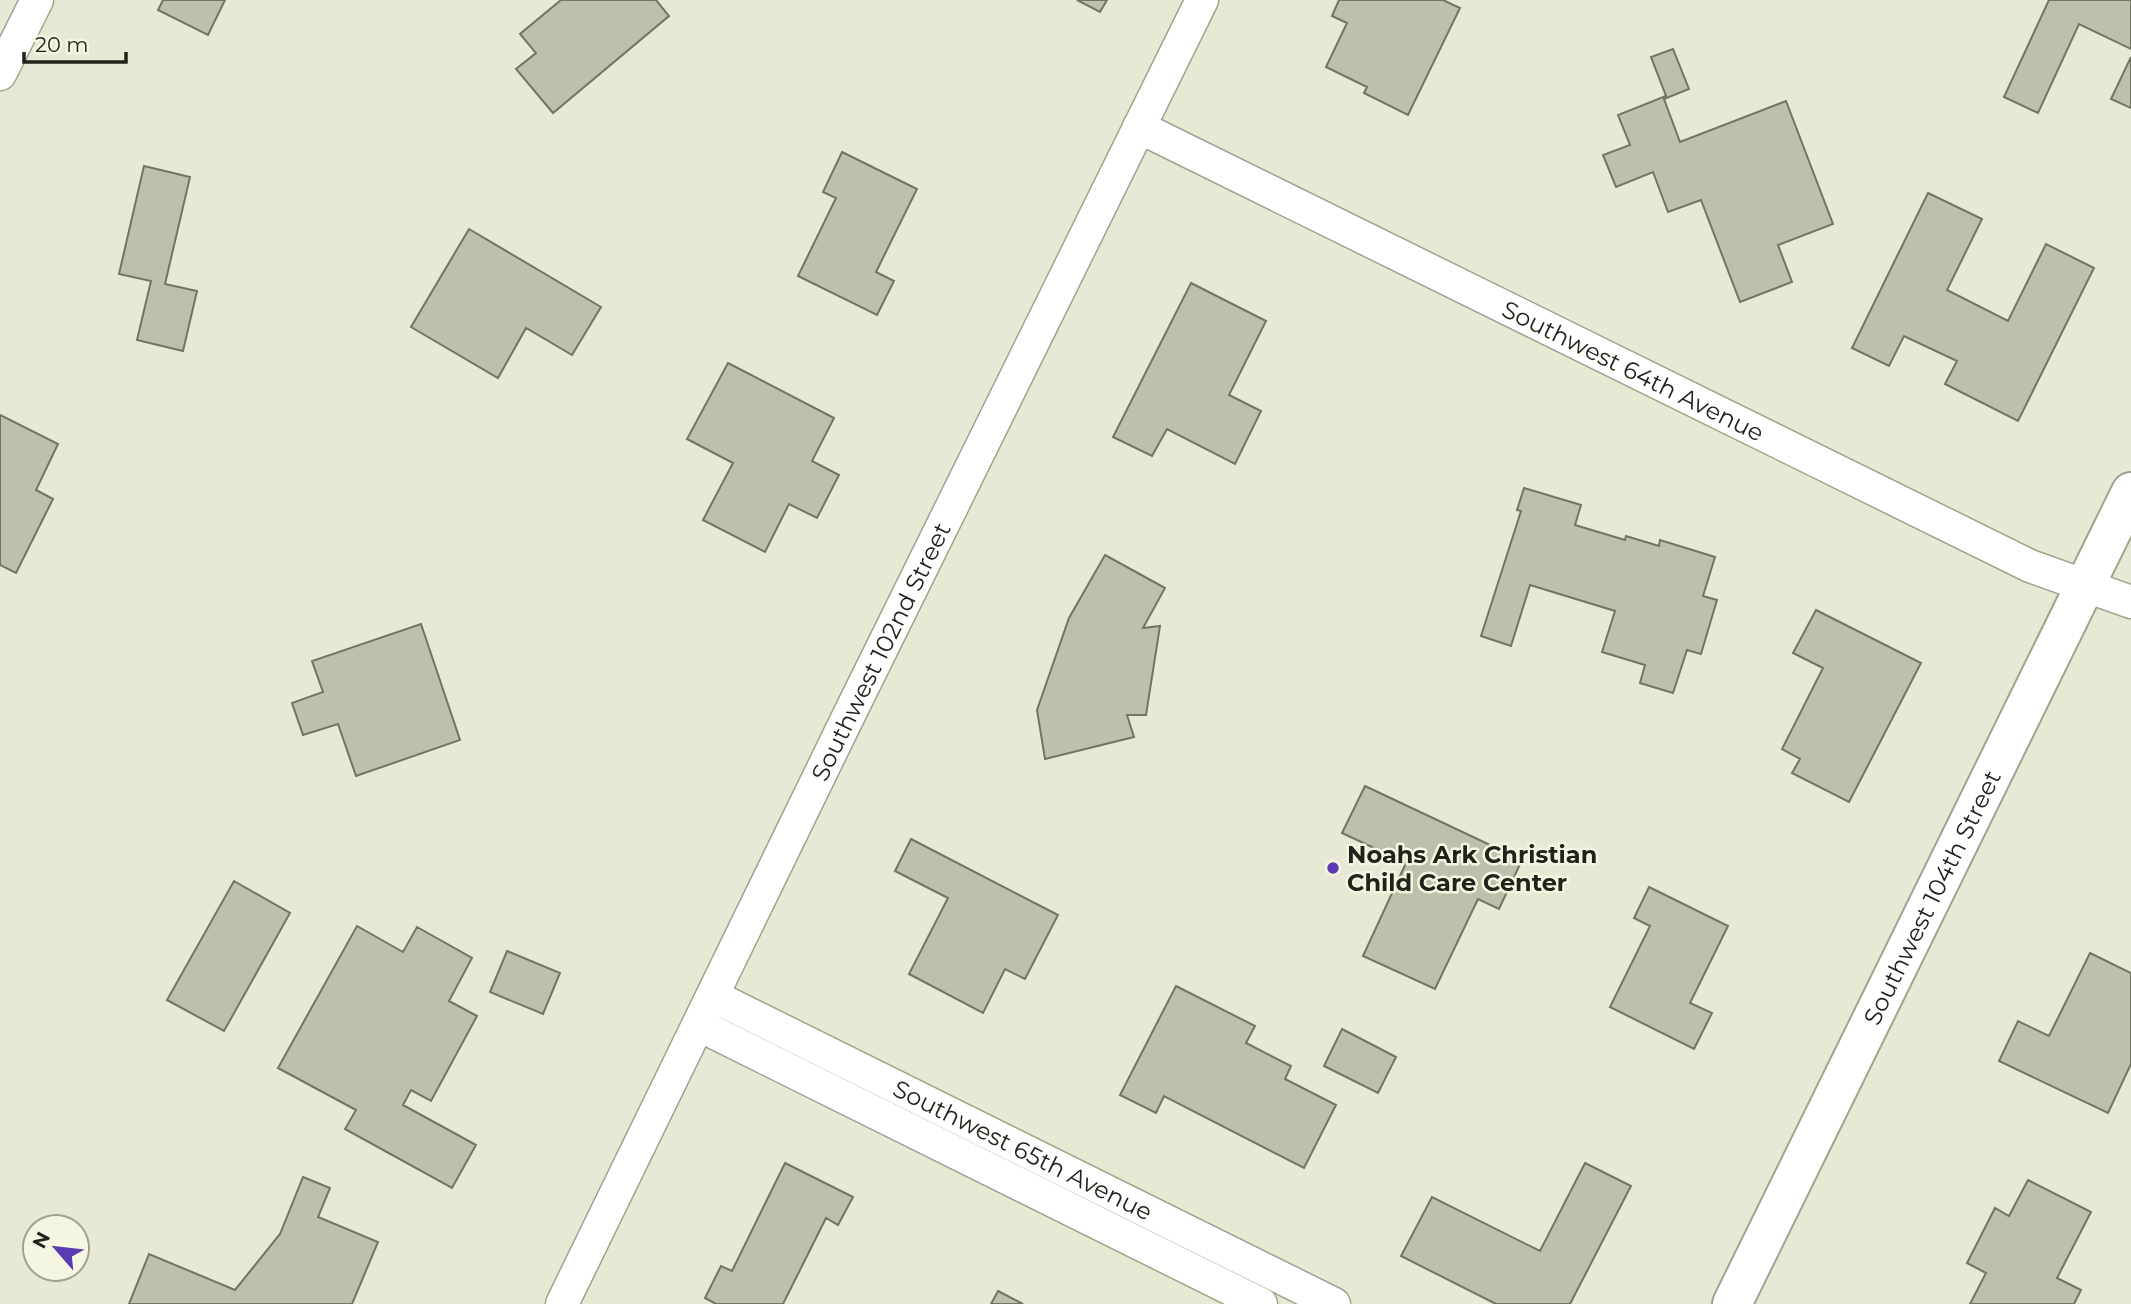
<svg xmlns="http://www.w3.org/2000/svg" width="2131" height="1304" viewBox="0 0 2131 1304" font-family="Montserrat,sans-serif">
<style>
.building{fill:#bfc0ac;stroke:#737461;stroke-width:2}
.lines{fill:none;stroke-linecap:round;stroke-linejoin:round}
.minor-casing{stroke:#a1a28f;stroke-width:35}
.tertiary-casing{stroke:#a1a28f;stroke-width:42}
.minor{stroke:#fff;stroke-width:32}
.tertiary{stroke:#fff;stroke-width:38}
.poi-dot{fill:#5a3bb3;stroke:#f5f6e1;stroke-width:2.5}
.labels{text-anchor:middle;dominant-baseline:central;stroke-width:5;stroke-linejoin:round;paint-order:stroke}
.street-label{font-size:24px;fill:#22221b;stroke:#f5f6e1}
.poi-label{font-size:24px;font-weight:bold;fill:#22221b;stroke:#f5f6e1;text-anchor:start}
</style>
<rect width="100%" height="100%" fill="#e8e9d4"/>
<path class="building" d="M163,0H225L208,35L158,10Z
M561,0H656L669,16L553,113L516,69L536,53L520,34Z
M1077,0H1107L1100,12Z
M1339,0H1443L1460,8L1408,115L1364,93L1367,87L1326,67L1347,23L1332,16Z
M2049,0H2131V49L2079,24L2038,113L2004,97Z
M1673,49L1689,89L1664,99L1680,142L1786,101L1833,224L1778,245L1792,282L1740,302L1701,200L1668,212L1653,172L1616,187L1603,155L1630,145L1618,115L1666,96L1651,57Z
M2131,57V108L2111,99Z
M842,152L917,189L876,272L894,281L877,315L798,276L836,198L823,192Z
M144,166L190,177L165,284L197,291L183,351L137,340L151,281L119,274Z
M1928,193L1982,219L1947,290L2008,321L2046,244L2094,268L2018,421L1945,384L1957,361L1904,336L1889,366L1852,348Z
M469,229L601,307L572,355L526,328L498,378L411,327Z
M1191,283L1266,321L1229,395L1261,411L1235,464L1167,429L1152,456L1113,437Z
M728,363L834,418L812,461L839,475L817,518L789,504L765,552L703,520L733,463L687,439Z
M0,415L58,444L36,490L53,499L16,573L0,565Z
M1524,488L1581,505L1575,525L1625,540L1626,536L1659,546L1660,540L1715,557L1703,596L1717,600L1701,654L1687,650L1673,693L1640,683L1645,665L1602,652L1615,611L1530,585L1511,646L1481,636L1521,511L1517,510Z
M1105,555L1165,588L1143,628L1160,626L1146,715H1127L1134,737L1045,759L1037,710L1069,618Z
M1816,610L1921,663L1849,802L1792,773L1800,759L1782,749L1823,668L1793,653Z
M421,624L460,740L356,776L338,724L303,735L292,703L323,692L312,661Z
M1365,786L1522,860L1499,909L1478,899L1435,989L1363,956L1406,863L1342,833Z
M911,839L1058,915L1025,979L1005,969L983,1013L909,974L948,898L895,871Z
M234,881L290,913L224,1031L167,1000Z
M1649,887L1728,926L1690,1003L1712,1013L1694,1049L1610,1007L1650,926L1634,918Z
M357,926L403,952L417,927L472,958L449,1001L477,1016L431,1101L411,1090L403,1105L476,1145L452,1188L345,1129L356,1110L278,1068Z
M507,951L560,973L543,1014L490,992Z
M2090,953L2131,973V1064L2108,1113L1999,1061L2018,1021L2049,1036Z
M1176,986L1255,1026L1246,1043L1291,1066L1285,1079L1336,1105L1304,1168L1164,1096L1156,1113L1120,1095Z
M1342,1029L1396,1057L1378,1093L1324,1066Z
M785,1163L853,1197L838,1225L826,1218L783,1304H716L705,1298L721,1266L732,1271Z
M1585,1163L1631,1186L1570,1304H1496L1401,1256L1432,1197L1540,1251Z
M303,1177L330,1188L318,1217L378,1242L352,1304H129L149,1254L235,1290L280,1234Z
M2028,1180L2091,1212L2057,1278L2081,1290L2074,1304H1970L1986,1273L1967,1263L1995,1208L2009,1216Z
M998,1291L1023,1304H991Z"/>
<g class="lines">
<g class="minor-casing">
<g id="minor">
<path d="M0,74L37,0"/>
<path id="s1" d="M1139,127L2030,566L2131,602"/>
<path id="s2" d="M713,996L1334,1304"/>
<path d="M699,1025L1261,1304"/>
<path id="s3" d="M562,1304L848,717L1202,0"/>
</g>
</g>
<g class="tertiary-casing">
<g id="tertiary">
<path id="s4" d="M1732,1304L2131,492"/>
</g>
</g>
<use href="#minor" class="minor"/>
<use href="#tertiary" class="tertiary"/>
</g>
<circle class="poi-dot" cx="1333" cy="868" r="7"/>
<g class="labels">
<g class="street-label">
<text stroke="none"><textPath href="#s1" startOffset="551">Southwest 64th Avenue</textPath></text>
<text stroke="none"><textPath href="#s3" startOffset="726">Southwest 102nd Street</textPath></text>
<text stroke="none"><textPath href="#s4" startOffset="453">Southwest 104th Street</textPath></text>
<text stroke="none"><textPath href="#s2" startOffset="346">Southwest 65th Avenue</textPath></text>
</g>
<g class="poi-label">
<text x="1347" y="854">Noahs Ark Christian<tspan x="1347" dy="28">Child Care Center</tspan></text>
</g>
</g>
<g transform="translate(56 1248) rotate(298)"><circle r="33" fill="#f5f6e1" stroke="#a1a192" stroke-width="2"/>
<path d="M0-5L12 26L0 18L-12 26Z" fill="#5a3bb3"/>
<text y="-10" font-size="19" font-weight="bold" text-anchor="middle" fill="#22221b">N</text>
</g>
<path d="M24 52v10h102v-10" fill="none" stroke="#22221b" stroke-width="3.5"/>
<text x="35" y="52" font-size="21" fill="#22221b" stroke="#f5f6e1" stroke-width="5" paint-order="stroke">20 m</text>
</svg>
